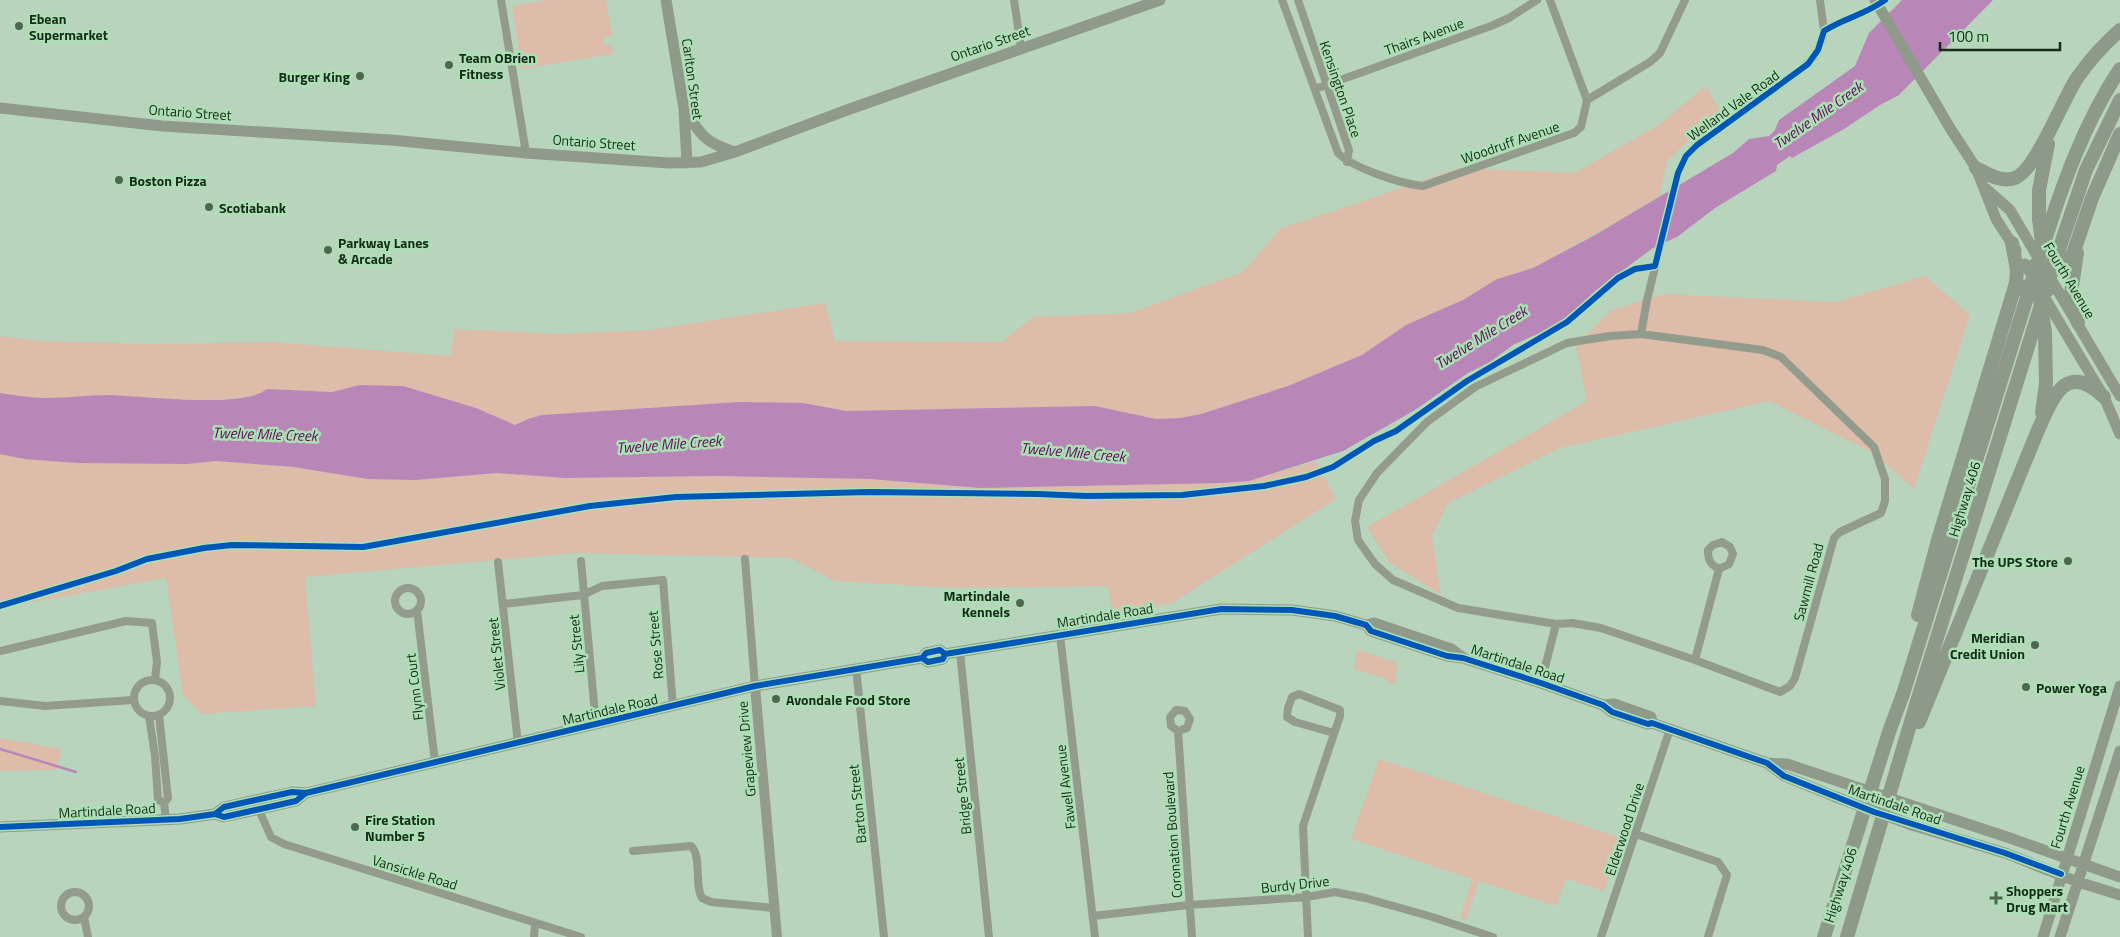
<svg xmlns="http://www.w3.org/2000/svg" width="2120" height="937" viewBox="0 0 2120 937" font-family="'Titillium Web',sans-serif">
<style>
.green{fill:#ddbcaa}
.water{fill:#b986b8}
.lines{fill:none;stroke-linecap:round;stroke-linejoin:round}
.stream{stroke:#b986b8;stroke-width:2.5}
.minor{stroke:#939b8d;stroke-width:8}
.tertiary{stroke:#939b8d;stroke-width:10}
.secondary{stroke:#8f9a8a;stroke-width:11}
.motorway{stroke:#8d9a89;stroke-width:14}
.secondary-bridge{stroke:#8f9a8a;stroke-width:11}
.motorway-bridge{stroke:#8d9a89;stroke-width:14}
.cycleway-casing{stroke:#addfb4;stroke-width:9}
.cycleway{stroke:#0057b8;stroke-width:6}
.poi-dot{fill:#4f6653;stroke:#addfb4;stroke-width:2}
.labels{text-anchor:middle;dominant-baseline:central;stroke-width:5;stroke-linejoin:round;paint-order:stroke}
.poi-label{font-size:14px;font-weight:bold;fill:#172b1b;stroke:#addfb4;text-anchor:start}
.street-label{font-size:14px;fill:#172b1b;stroke:#addfb4}
.water-label{font-size:15px;font-style:italic;fill:#5c0c5b;stroke:#addfb4}
</style>
<rect width="100%" height="100%" fill="#b8d4bc"/>
<path class="green" d="M549,0H606L612,36L603,38L605,46L612,45L613,54L522,69L512,6Z
M1706,86L1720,111L1667,161L1660,195L1624,218L1533,268L1497,279L1463,300L1406,325L1362,355L1288,386L1201,414L1180,418L1156,419L1095,406L846,411L803,403L739,402L542,415L528,419L515,425L476,408L360,385L332,392L268,389C243,409 144,396 110,395C88,395 67,398 45,398C30,398 15,395 0,393V336L40,341L155,344L271,342L451,356L454,329L557,334L649,330L825,303L835,341L1002,342L1033,317L1130,313L1243,272L1281,228L1364,201L1458,168L1574,173L1657,126Z
M1925,276L1970,315L1914,489L1873,453L1769,401L1560,448L1448,503L1432,536L1441,595L1389,562L1367,527L1587,401L1576,347L1610,311L1664,294L1836,302Z
M0,454L24,459L77,463L187,464L216,461L293,467L368,479L417,480L497,473L565,478L716,476L869,479L980,488L1223,483L1249,481L1316,461L1336,499L1172,603L1112,613L1108,586L956,588L835,581L790,558L576,553L305,577L316,706L201,714L183,695L166,578L0,608Z
M1357,650L1398,663L1395,684L1388,683L1389,680L1354,669Z
M0,738L62,749L56,770L0,771Z
M1379,759L1621,838L1604,891L1566,879L1556,906L1479,881L1466,920L1460,919L1472,879L1351,839Z"/>
<path class="water" d="M1902,0H1993L1899,95L1880,105L1844,129L1792,158L1790,156L1777,165L1776,171L1715,208L1677,237L1653,248L1595,291L1562,323L1513,345L1490,362L1468,373L1415,410L1343,451L1249,481L1223,483L980,488L869,479L716,476L565,478L497,473L416,480L368,479L293,467L216,461L187,464L77,463L24,459L0,454V393C15,395 30,398 45,398C67,398 88,395 110,395C143,396 243,409 267,389L332,392L360,385L403,386L476,408L515,425L528,419L542,415L739,402L803,403L846,411L1095,406L1156,419L1180,418L1201,414L1288,386L1362,355L1406,325L1463,300L1497,279L1533,268L1595,235L1733,153L1749,139L1769,136L1775,130L1779,120L1855,66L1869,33Z"/>
<g class="lines">
<path class="stream" d="M0,749L76,772"/>
<path class="minor" d="M501,0L526,153
M1014,0L1021,48
M1282,0L1338,153C1353,168 1401,184 1423,186L1574,133L1581,127L1587,100L1550,0
M1298,0L1349,150L1347,162
M1315,89L1491,26L1509,18L1537,0
M1587,100L1650,62L1660,53L1685,0
M1641,334L1763,350L1781,357L1874,447L1885,479V501L1881,513L1840,532L1834,538L1795,678L1790,686L1780,692L1695,660L1601,628L1572,623L1556,624L1458,608L1393,580L1375,564L1358,540L1355,521L1359,500L1377,473L1427,422L1475,387L1567,343L1610,336Z
M1641,334L1647,300L1678,173L1686,156L1697,145L1798,72L1814,57L1822,40L1824,31L1820,0
M745,559L755,686
M581,561L596,725
M498,562L518,744
M395 601a13 13 0 1 1 26 0a13 13 0 1 1-26 0Z
M504,604L583,595L602,586L663,580L673,707
M417,610L435,762
M1060,635L1095,937
M0,651L126,621L152,623L157,662L155,679
M960,652L989,937
M1695,660L1719,569L1729,564L1733,554L1730,547L1722,542L1713,545L1708,550C1708,560 1710,564 1719,569
M856,668L884,937
M134 698a18 18 0 1 1 36 0a18 18 0 1 1-36 0Z
M1541,683L1556,624
M0,701L45,706L133,700
M1176,710L1185,711L1190,719L1187,728L1178,731L1171,726L1170,717Z
M159,715L168,798L164,803
M149,716L155,756L158,800L164,803L166,819
M1178,731L1192,937
M259,810L271,837L284,844L581,937
M1636,834L1718,862L1727,875L1708,937
M633,851L691,846C702,855 694,885 702,898L711,902L774,908
M61 906a14 14 0 1 1 28 0a14 14 0 1 1-28 0Z
M1093,916L1189,905L1307,897L1335,892L1365,898L1429,916L1493,937
M84,917L88,937
M534,937L535,923
M1308,937L1303,826L1340,716V710L1299,694L1292,697L1288,708L1287,717L1295,722L1334,733
M1601,937L1670,729"/>
<path class="tertiary" d="M755,686L777,937"/>
<path class="secondary" d="M666,0L684,109L687,163
M1875,0L1950,128L1976,168L1996,219L2016,250
M0,108L162,126L391,140L526,153L669,163L701,162L735,152L847,110L1160,0
M685,110C701,136 706,143 735,152
M1985,188L2010,210L2030,244
M2058,291L2120,396
M2052,310L2104,397L2120,434
M1366,625L1374,623L1451,649L1462,657
M922,658L926,653L940,650L945,654L1221,609L1292,610L1335,616L1366,625L1371,631L1447,656L1463,658L1541,683L1603,705L1612,712L1648,724L1652,723L1767,763L1787,764L1838,781
M1603,705L1614,704L1651,717L1652,723
M1767,763L1784,776L1836,797
M1919,808L2010,838L2120,877
M215,814L224,807L292,792L306,793L755,686L922,658L928,662L943,659L945,654
M1912,825L2005,853L2078,882L2120,895
M0,827L180,819L215,814L224,817L296,801L306,793
M2043,937L2120,686
M2060,937L2120,751"/>
<path class="motorway" d="M1976,168C1988,174 2001,183 2015,178C2036,170 2063,99 2077,78C2089,61 2104,44 2120,30
M2039,219V190L2048,144
M2042,250C2061,188 2084,123 2120,69
M2077,253L2071,293L2078,323
M2063,267L2073,254L2092,198L2120,134
M2049,279L2086,170L2120,100
M2042,413L2046,383L2045,333
M1918,615L1938,540L2016,283L2017,270L2012,243
M1919,722L2038,430C2053,398 2065,360 2104,397
M1824,937L1889,732L1903,694L2034,275
M1847,937L1915,708L2041,305"/>
<path class="secondary-bridge" d="M2030,244L2058,291
M2025,264L2052,310
M1838,781L1919,808
M1836,797L1912,825"/>
<path class="motorway-bridge" d="M2018,289L2032,285L2048,290L2039,219
M2045,333L2035,265L2052,270L2063,267"/>
<g class="cycleway-casing">
<path id="cycleway" d="M0,606L116,571L147,559L204,548L232,545L363,547L590,506L676,497L869,492L1038,494L1086,496L1182,495L1264,486L1306,477L1333,467L1374,441L1396,431L1467,381L1567,322L1618,278L1635,269L1655,266L1678,173L1686,156L1697,145L1808,64L1818,50L1824,31C1844,18 1867,14 1885,0
M922,658L926,653L940,650L945,654L1221,609L1292,610L1335,616L1366,625L1371,631L1447,656L1463,658L1541,683L1603,705L1612,712L1648,724L1652,723L1767,763L1784,776L1874,812L2005,853L2061,874
M215,814L224,807L292,792L306,793L755,686L922,658L928,662L943,659L945,654
M0,827L180,819L215,814L224,817L296,801L306,793"/>
</g>
<use href="#cycleway" class="cycleway"/>
</g>
<g class="poi-dot">
<circle cx="19" cy="26" r="5"/>
<circle cx="449" cy="65" r="5"/>
<circle cx="360" cy="76" r="5"/>
<circle cx="119" cy="180" r="5"/>
<circle cx="209" cy="207" r="5"/>
<circle cx="328" cy="250" r="5"/>
<circle cx="2068" cy="561" r="5"/>
<circle cx="1020" cy="603" r="5"/>
<circle cx="2035" cy="645" r="5"/>
<circle cx="2026" cy="687" r="5"/>
<circle cx="776" cy="699" r="5"/>
<circle cx="355" cy="827" r="5"/>
<path d="M1993.5 890.5h5v5h5v5h-5v5h-5v-5h-5v-5h5z"/>
</g>
<g class="labels">
<g class="poi-label">
<text x="29" y="18">Ebean<tspan x="29" dy="16">Supermarket</tspan></text>
<text x="459" y="57">Team OBrien<tspan x="459" dy="16">Fitness</tspan></text>
<text x="350" y="76" text-anchor="end">Burger King</text>
<text x="129" y="180">Boston Pizza</text>
<text x="219" y="207">Scotiabank</text>
<text x="338" y="242">Parkway Lanes<tspan x="338" dy="16">&amp; Arcade</tspan></text>
<text x="2058" y="561" text-anchor="end">The UPS Store</text>
<text x="1010" y="595" text-anchor="end">Martindale<tspan x="1010" dy="16">Kennels</tspan></text>
<text x="2025" y="637" text-anchor="end">Meridian<tspan x="2025" dy="16">Credit Union</tspan></text>
<text x="2036" y="687">Power Yoga</text>
<text x="786" y="699">Avondale Food Store</text>
<text x="365" y="819">Fire Station<tspan x="365" dy="16">Number 5</tspan></text>
<text x="2006" y="890">Shoppers<tspan x="2006" dy="16">Drug Mart</tspan></text>
</g>
<g class="street-label">
<text transform="translate(1424 36) rotate(-20)">Thairs Avenue</text>
<text transform="translate(990 43) rotate(-19)">Ontario Street</text>
<text transform="translate(693 79) rotate(82)">Carlton Street</text>
<text transform="translate(1341 89) rotate(71)">Kensington Place</text>
<text transform="translate(1733 105) rotate(-36)">Welland Vale Road</text>
<text transform="translate(190 112) rotate(4)">Ontario Street</text>
<text transform="translate(594 142) rotate(4)">Ontario Street</text>
<text transform="translate(1510 142) rotate(-19)">Woodruff Avenue</text>
<text transform="translate(2070 280) rotate(59)">Fourth Avenue</text>
<text transform="translate(1964 499) rotate(-73)">Highway 406</text>
<text transform="translate(1808 582) rotate(-75)">Sawmill Road</text>
<text transform="translate(1105 615) rotate(-9)">Martindale Road</text>
<text transform="translate(576 644) rotate(-96)">Lily Street</text>
<text transform="translate(655 645) rotate(-95)">Rose Street</text>
<text transform="translate(496 654) rotate(-96)">Violet Street</text>
<text transform="translate(1518 663) rotate(18)">Martindale Road</text>
<text transform="translate(414 687) rotate(-97)">Flynn Court</text>
<text transform="translate(610 709) rotate(-13)">Martindale Road</text>
<text transform="translate(746 749) rotate(-95)">Grapeview Drive</text>
<text transform="translate(1065 787) rotate(-97)">Fawell Avenue</text>
<text transform="translate(962 796) rotate(-96)">Bridge Street</text>
<text transform="translate(857 804) rotate(-96)">Barton Street</text>
<text transform="translate(1895 804) rotate(19)">Martindale Road</text>
<text transform="translate(2067 807) rotate(-73)">Fourth Avenue</text>
<text transform="translate(107 810) rotate(-3)">Martindale Road</text>
<text transform="translate(1624 829) rotate(-72)">Elderwood Drive</text>
<text transform="translate(1172 835) rotate(-94)">Coronation Boulevard</text>
<text transform="translate(415 872) rotate(17)">Vansickle Road</text>
<text transform="translate(1295 884) rotate(-6)">Burdy Drive</text>
<text transform="translate(1840 885) rotate(-72)">Highway 406</text>
</g>
<g class="water-label">
<text transform="translate(1818 115) rotate(-35)">Twelve Mile Creek</text>
<text transform="translate(1481 337) rotate(-32)">Twelve Mile Creek</text>
<text transform="translate(265 434) rotate(2)">Twelve Mile Creek</text>
<text transform="translate(669 444) rotate(-4)">Twelve Mile Creek</text>
<text transform="translate(1073 452) rotate(5)">Twelve Mile Creek</text>
</g>
</g>
<path d="M1940 42v8h120v-8" fill="none" stroke="#172b1b" stroke-width="2.5"/>
<text x="1948" y="42" font-size="15" fill="#172b1b" stroke="#addfb4" stroke-width="4" paint-order="stroke">100 m</text>
</svg>
